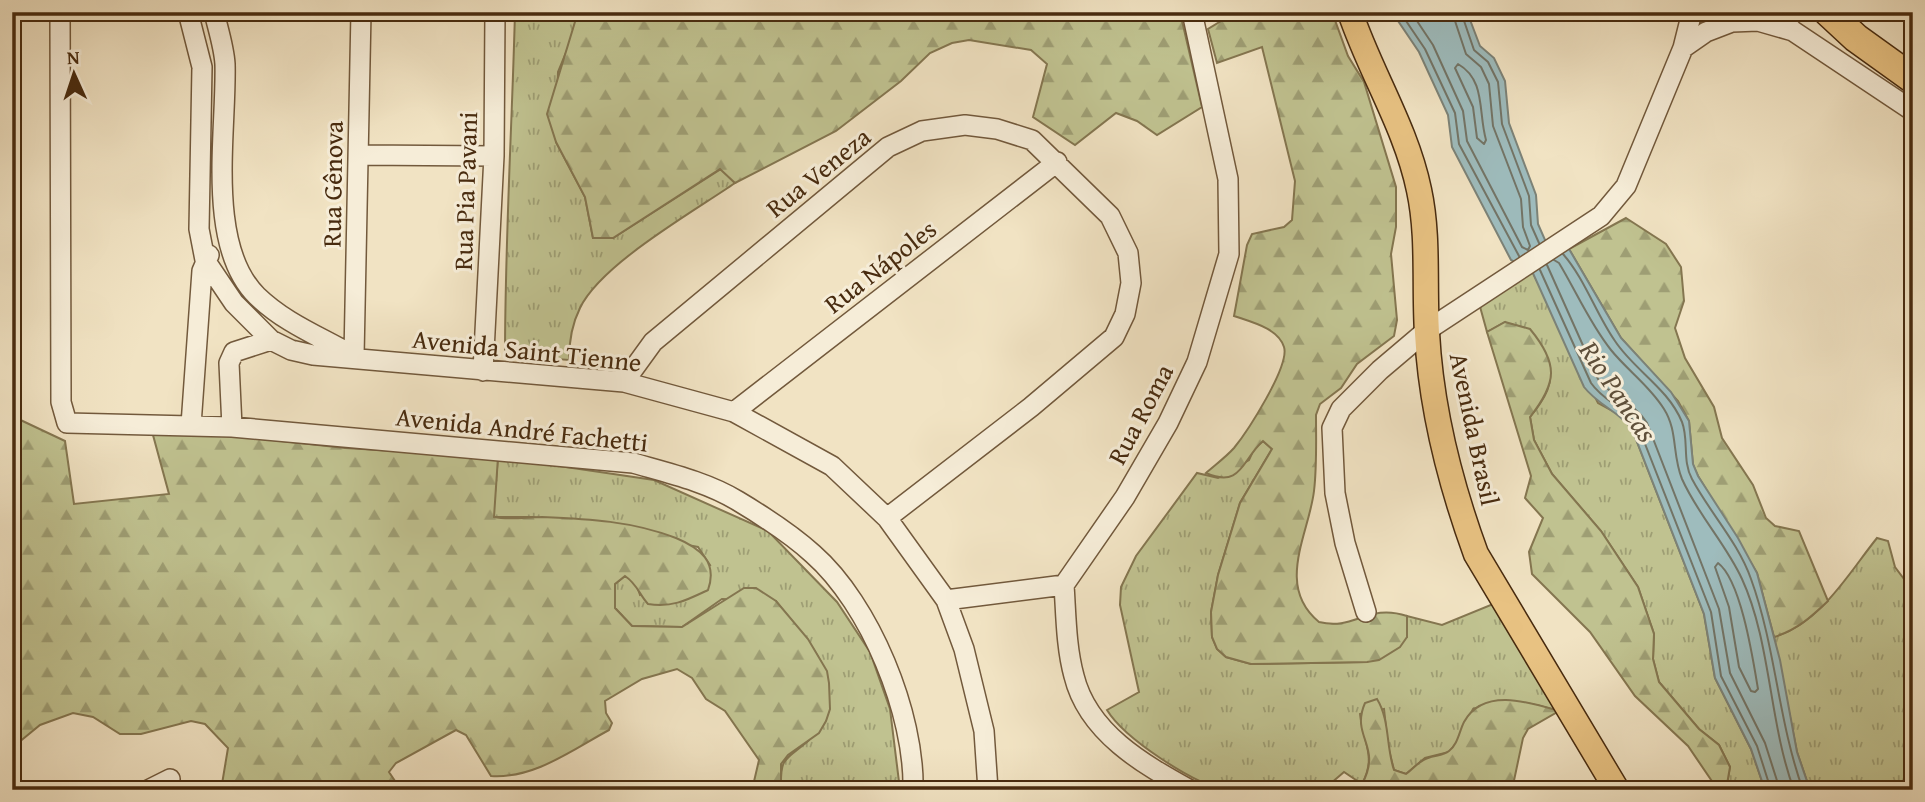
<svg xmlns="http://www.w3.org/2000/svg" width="1925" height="802" viewBox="0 0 1925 802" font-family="'Gentium Book Plus',serif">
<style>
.grass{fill:url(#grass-tufts);stroke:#847650;stroke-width:2}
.forest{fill:url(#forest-firs);stroke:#847650;stroke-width:2}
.water{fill:#9ebcbd;stroke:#7c8277;stroke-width:2}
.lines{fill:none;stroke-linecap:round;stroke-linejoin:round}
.shore{stroke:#737466;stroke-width:2}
.minor-casing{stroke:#72593c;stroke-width:22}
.major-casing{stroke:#482b0f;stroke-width:27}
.highway-casing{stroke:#482b0f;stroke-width:31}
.minor{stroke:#f6edd8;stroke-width:19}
.major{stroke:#e8c282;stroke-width:24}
.highway{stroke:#e8c282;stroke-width:28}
.labels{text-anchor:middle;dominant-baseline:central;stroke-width:6;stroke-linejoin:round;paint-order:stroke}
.street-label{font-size:26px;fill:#482b0f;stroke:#f6edd8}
.water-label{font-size:28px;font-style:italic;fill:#5e4f3a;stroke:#f6edd8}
</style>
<defs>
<pattern id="grass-tufts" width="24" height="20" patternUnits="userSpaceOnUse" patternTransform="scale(1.75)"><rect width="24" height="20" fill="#c0c290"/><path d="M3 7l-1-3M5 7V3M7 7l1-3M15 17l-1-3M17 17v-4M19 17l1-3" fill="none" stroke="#9e9e74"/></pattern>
<pattern id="forest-firs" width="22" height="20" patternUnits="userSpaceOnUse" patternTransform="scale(1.75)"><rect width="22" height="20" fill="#c0c290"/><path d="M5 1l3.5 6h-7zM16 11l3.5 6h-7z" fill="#9e9e74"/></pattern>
</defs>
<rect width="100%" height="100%" fill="#f1e3c3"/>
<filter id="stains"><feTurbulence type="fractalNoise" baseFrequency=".00286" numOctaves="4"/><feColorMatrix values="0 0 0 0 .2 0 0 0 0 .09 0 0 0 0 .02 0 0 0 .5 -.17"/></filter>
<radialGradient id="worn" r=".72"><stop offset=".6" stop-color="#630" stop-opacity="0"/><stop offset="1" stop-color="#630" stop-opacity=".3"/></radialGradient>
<path class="grass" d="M515,12H578L570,43L558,72L556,142L585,197L593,238H613L721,169L735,183C693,212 601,264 580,308C572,324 569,342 569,360L505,355C505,240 512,127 515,12Z
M1532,271L1598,403L1622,416L1632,429L1704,614L1715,678L1751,749L1765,790H1726L1730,767L1719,745L1699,729L1659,682L1653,659L1654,634L1638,587L1601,531L1552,474L1534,440L1530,417C1571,367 1543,358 1505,322L1487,332L1479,303Z
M1263,441L1272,449L1240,503L1218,575L1211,612L1212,637L1217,649L1226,657L1251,664L1367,662L1407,637V616L1442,625L1498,602L1559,711C1524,701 1508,697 1473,709L1457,742L1449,752L1425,758L1406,774L1394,770L1388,746L1384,709L1360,714C1363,743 1377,756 1362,784L1344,772L1323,790C1294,790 1254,795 1226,790C1193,784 1124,738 1107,710L1139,692L1120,605L1121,587L1136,556L1197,473L1218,478L1249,460L1254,449Z
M498,457L654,480L768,531L837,602L870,652L890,709L900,790H781C780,757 784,761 807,742C812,738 816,730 820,724C849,677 803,637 776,601L722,599L682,627L632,626L615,608V584L625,576L636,583L640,595L710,565L698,547L533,517H493Z
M1877,538L1888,541L1895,567L1913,591V790H1810L1797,752L1774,637C1821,623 1848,574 1877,538Z"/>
<path class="forest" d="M578,12H1180L1202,107L1157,135L1137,121L1116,113L1075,145L1033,117L1047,64L1031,50L969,40L952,43L930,53L901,81L836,131L735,183L720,169L613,238H593L585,197L556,142L547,114Z
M1236,12H1332L1348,56L1364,82L1396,187V227L1391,254L1397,320L1394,336L1357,364L1341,388L1320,404L1316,415C1316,440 1317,466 1314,491C1309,534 1275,586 1319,622C1355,631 1367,603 1407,616V637L1400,647L1379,660L1367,662L1251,664L1226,657L1217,649L1212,637L1211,612L1218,575L1240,503L1272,449L1263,441C1242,459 1242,489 1206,473C1215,465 1226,457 1234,448C1247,432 1290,366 1284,347C1278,328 1251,322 1234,316L1247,245L1252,234L1284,227L1292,220L1295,181L1262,47L1217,63L1208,29Z
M1626,218L1666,244L1681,267L1684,301L1675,328L1685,358L1714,407L1722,438L1753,485L1766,518L1775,526L1799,531L1828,601C1811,617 1797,630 1774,637L1757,573L1698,476L1693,465L1689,421L1678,401L1621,338L1569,249Z
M1505,322L1530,329C1559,364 1557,383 1530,417L1534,440L1552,474L1601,531L1638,587L1654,634L1653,659L1659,682L1699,729L1719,745L1730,767L1726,790H1718L1688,746L1635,696L1590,632L1532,574L1529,552L1543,518L1525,498L1531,476L1487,332Z
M12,416L65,441L74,504L169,494L153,435L191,431L345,448L498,457L494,517C509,520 527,517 542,517C589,519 632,521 676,538C700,548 718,562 708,590C687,600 672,608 648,604C639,594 637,584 625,576L615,584V608L632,626L682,627L744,588H756L776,601L808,639L827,671L829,683L830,709L826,721L819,733L788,755L781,764V790H752L759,760L725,711L706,699L692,678L677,669L642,679L605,701L606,713L612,723L609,730C572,750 534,779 491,776L466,735L456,730L396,763L389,772L401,790H221L228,748L205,724L191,721L141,734H120L93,717L73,713L40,725L12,748Z
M1377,699C1390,720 1386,747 1394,770L1406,774C1413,769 1420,760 1428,758C1435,755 1443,756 1449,751C1458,744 1459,732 1464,722C1483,687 1529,702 1559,711L1528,729L1523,738L1512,790H1365L1362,784C1383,746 1350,737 1365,703Z"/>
<path class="water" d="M1392,12H1467L1480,46L1494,58L1505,81L1509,123L1536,195L1538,224L1545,240L1569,249L1621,338L1671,392L1689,421L1693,464L1698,476L1738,538L1757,573L1780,660L1797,752L1810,790H1765L1751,749L1715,678L1704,614L1632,429C1618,411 1598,405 1584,387L1532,271L1511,260L1452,147L1448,115L1419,52Z"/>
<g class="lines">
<path class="shore" d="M1400,12L1425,49L1455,113L1459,144L1519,256
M1411,12L1433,45L1463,111L1467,141L1522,247L1528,250L1530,246L1523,227L1521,199L1493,126L1489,84L1481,67L1466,54L1452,12
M1461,12L1474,50L1488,62L1498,82L1502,124L1529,196L1531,225L1539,243
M1458,64C1486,80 1478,112 1486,140L1484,144L1477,138L1473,107L1455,68Z
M1563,254C1585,279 1596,314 1615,341C1634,370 1668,388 1682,422C1689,440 1682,461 1692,479C1710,513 1738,542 1751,579C1776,648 1778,721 1803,790
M1554,260L1559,263C1576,291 1590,324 1611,350C1627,370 1650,386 1664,409C1678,431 1672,455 1682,479C1698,515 1726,544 1742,579C1771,642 1769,723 1794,790
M1547,265L1598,379C1612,398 1633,401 1647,423L1719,609L1730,673L1765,743L1780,790
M1540,270L1591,383C1604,402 1625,407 1638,426L1711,612L1721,676L1757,746L1771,790
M1718,563C1741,580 1753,659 1758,689L1755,692L1751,691L1739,667L1729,607L1715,567Z"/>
<g class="minor-casing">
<path id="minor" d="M60,12L61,402L67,423L232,427L633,463C668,473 707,482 738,501C763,516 791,534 813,554C870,604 915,714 913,790
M188,12L202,67L199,229L205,260L234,303L271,340L291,350L313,355L624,382L734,412L832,466L887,518L946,600L964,649L984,731L988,790
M214,12C218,29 224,47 225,64C227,130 205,245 257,296C285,323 319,336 352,355
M1785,22L1793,31L1913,111
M1683,48L1692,12
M359,155L494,156
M354,356L361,12
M483,371L494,156L495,12
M624,382L653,342L888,147L922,131L965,125L997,129L1032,140L1110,216L1128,253L1131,283L1125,314L1114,337L1031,407L887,518
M734,412L1057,162
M191,425L202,271L209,255
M232,427L229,363L234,352L271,340
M1064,585L1125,497L1168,423L1197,362L1229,254L1228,179L1192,12
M1064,585C1066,614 1066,647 1074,676C1088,733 1143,764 1190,790
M946,600L1064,585
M1366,612L1345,543L1335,493L1332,428L1341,409L1380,370L1426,331L1601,216L1626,186L1683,48L1706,32L1732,22L1758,21L1793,31
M148,790L170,779"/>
</g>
<g class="major-casing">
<path id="major" d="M1350,12C1370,72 1406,127 1419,190C1429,236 1424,285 1427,333C1431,409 1450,483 1476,554L1617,790"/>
</g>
<g class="highway-casing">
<path id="highway" d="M1828,12L1856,38L1913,79"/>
</g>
<use href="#minor" class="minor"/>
<use href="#major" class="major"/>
<use href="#highway" class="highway"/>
</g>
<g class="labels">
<g class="street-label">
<text transform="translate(818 172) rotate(-39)">Rua Veneza</text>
<text transform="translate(332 184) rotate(-89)">Rua Gênova</text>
<text transform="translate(465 191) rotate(-88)">Rua Pia Pavani</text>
<text transform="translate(880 266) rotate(-38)">Rua Nápoles</text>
<text transform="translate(527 350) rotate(6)">Avenida Saint Tienne</text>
<text transform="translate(1140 414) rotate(-62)">Rua Roma</text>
<text transform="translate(522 429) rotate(6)">Avenida André Fachetti</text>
<text transform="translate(1475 429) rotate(78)">Avenida Brasil</text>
</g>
<g class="water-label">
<text transform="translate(1619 391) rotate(56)">Rio Pancas</text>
</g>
</g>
<rect width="1925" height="802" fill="none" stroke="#f1e3c3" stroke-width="42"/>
<rect x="14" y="14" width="1897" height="774" fill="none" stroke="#482b0f" stroke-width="3.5"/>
<rect x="21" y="21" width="1883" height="760" fill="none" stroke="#482b0f" stroke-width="2"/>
<g transform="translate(74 74) rotate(357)" stroke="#f6edd8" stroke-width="5" paint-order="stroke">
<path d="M0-5L12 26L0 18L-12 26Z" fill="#482b0f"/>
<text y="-10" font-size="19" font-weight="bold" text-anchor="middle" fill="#482b0f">N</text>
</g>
<rect width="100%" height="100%" filter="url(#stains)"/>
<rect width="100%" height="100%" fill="url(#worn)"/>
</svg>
